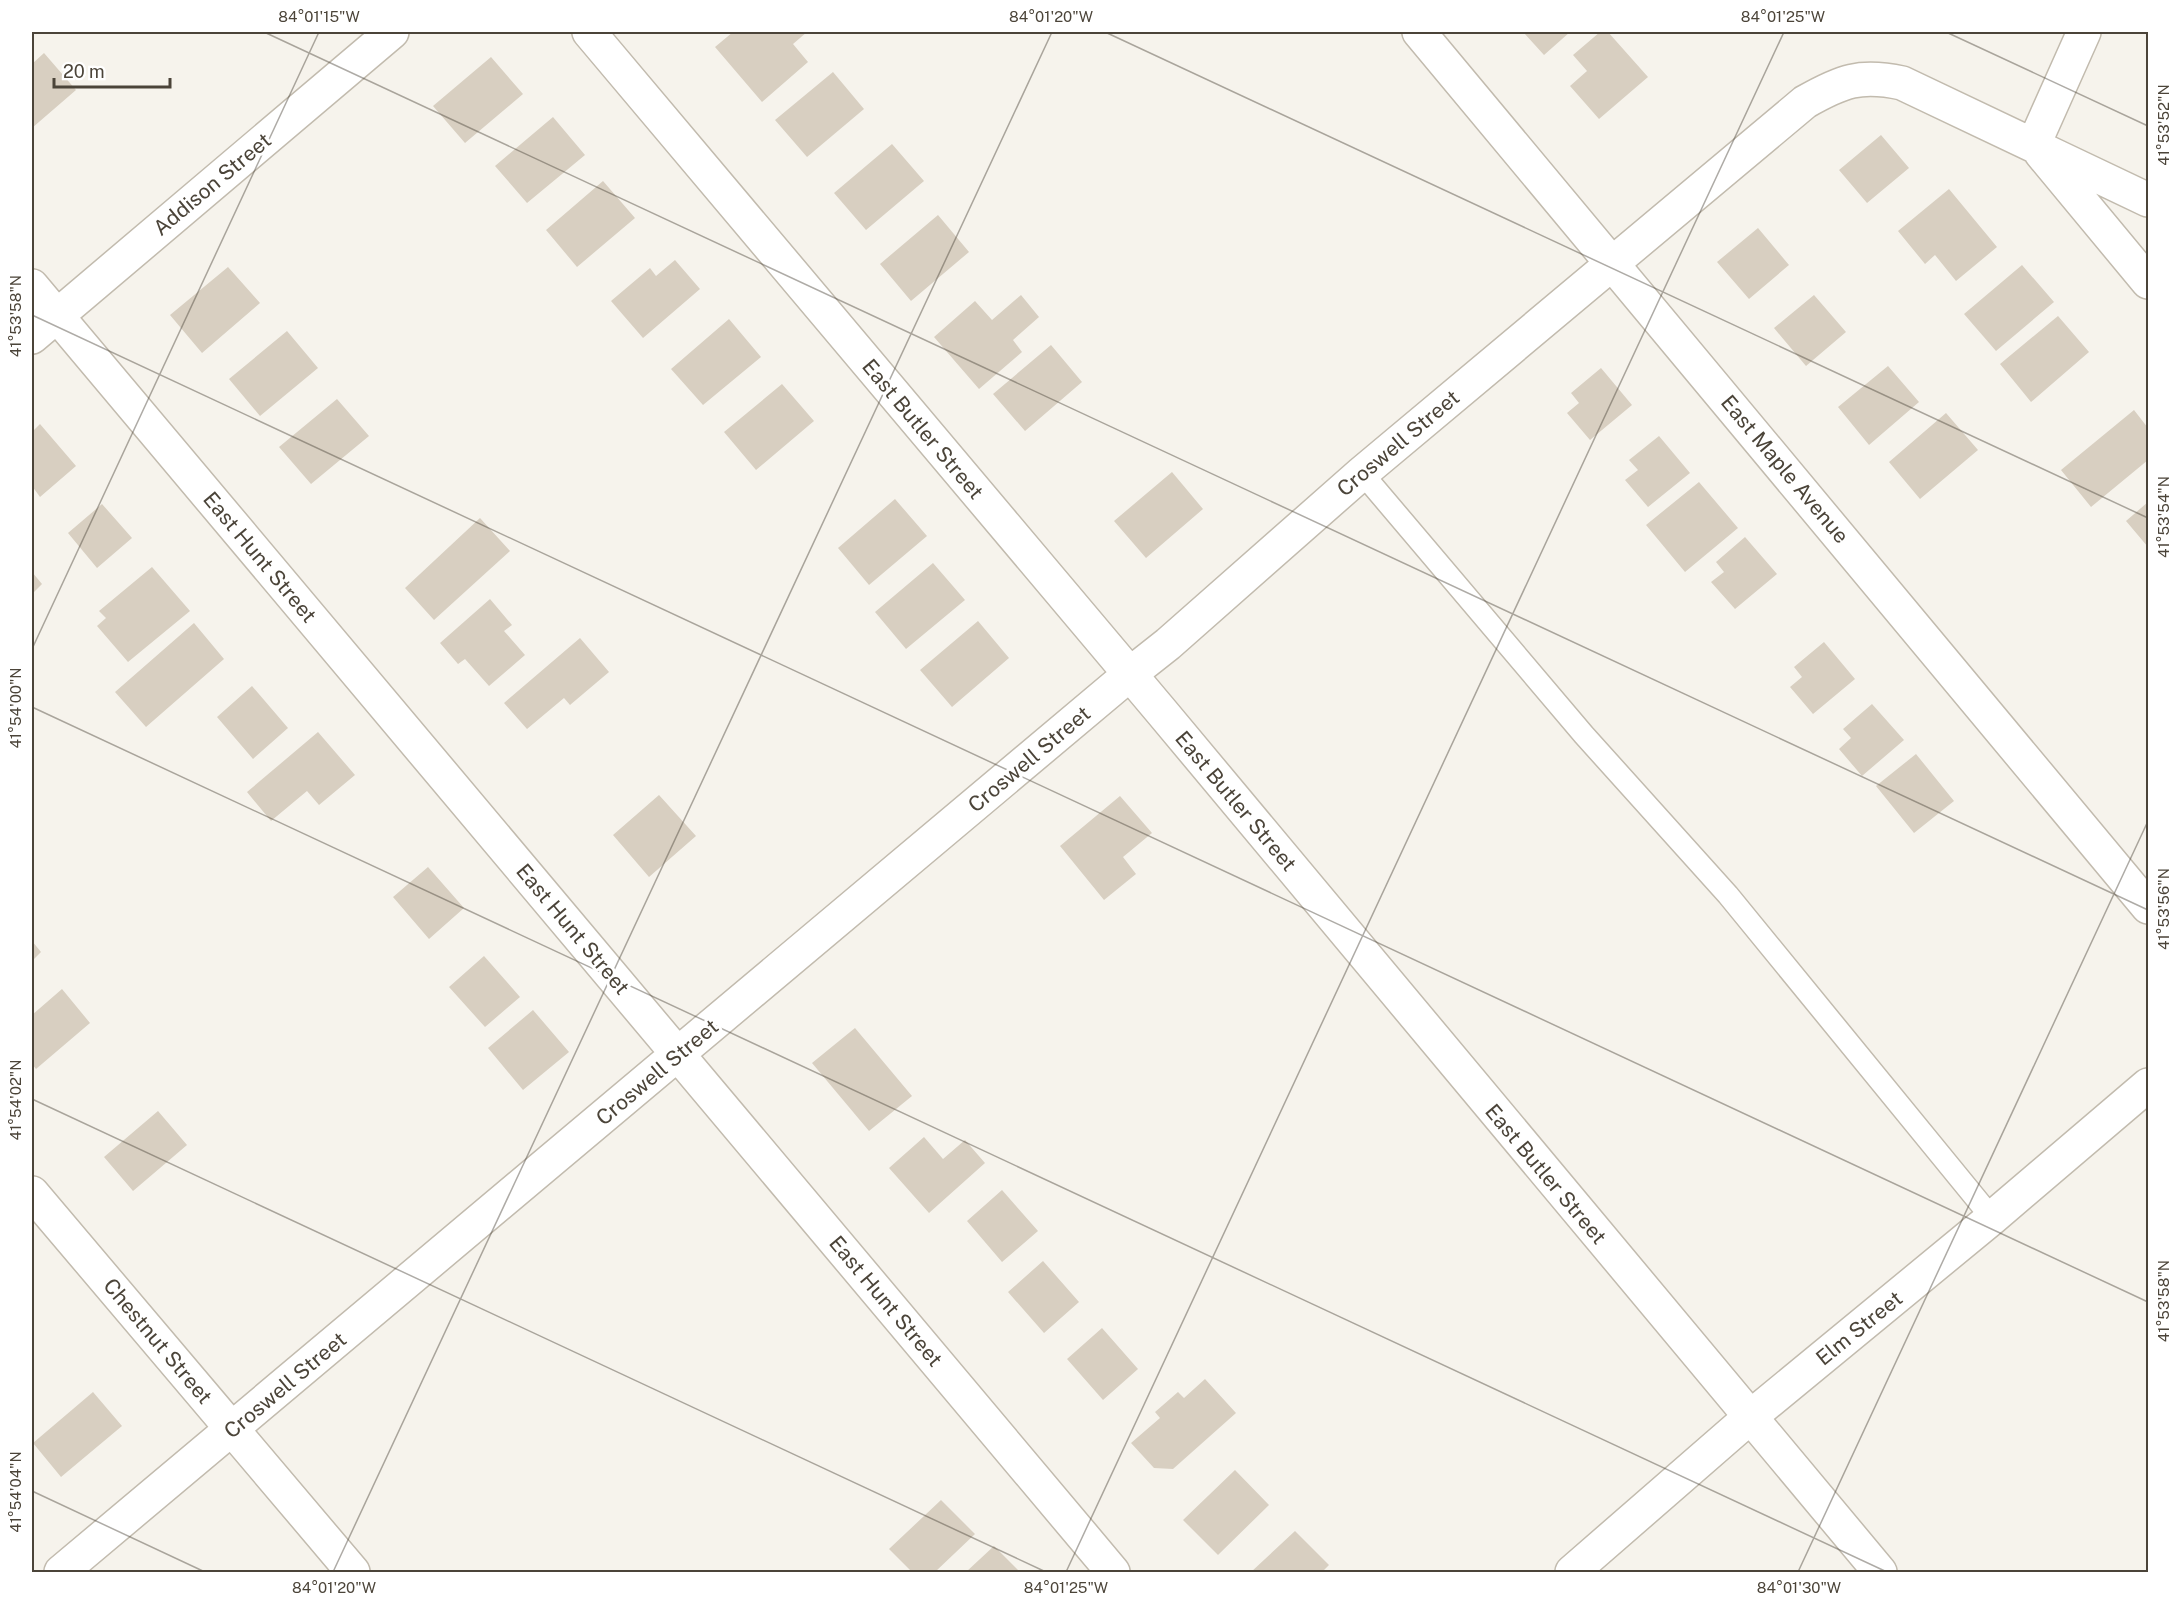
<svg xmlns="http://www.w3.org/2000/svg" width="2180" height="1604" viewBox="0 0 2180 1604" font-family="'Public Sans',sans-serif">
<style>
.building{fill:#d8cfc1}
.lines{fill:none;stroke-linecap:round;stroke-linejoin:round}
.service-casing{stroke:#c2bbae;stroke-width:24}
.minor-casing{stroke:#c2bbae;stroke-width:36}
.service{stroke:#fff;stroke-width:21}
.minor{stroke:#fff;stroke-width:33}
.ticks{fill:none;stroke:#4b4439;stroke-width:1.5;stroke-opacity:0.45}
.labels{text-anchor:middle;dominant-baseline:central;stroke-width:6;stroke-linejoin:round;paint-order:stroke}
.street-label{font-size:21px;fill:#4b4439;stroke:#fff}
.neatline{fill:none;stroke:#4b4439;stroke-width:2}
.ticks-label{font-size:15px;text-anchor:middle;fill:#4b4439}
</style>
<rect width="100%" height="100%" fill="#f6f3ec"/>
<path class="building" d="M733,32H807L793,44L808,62L762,102L715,47Z
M1523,32H1570L1544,55Z
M1600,32H1608L1648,77L1599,119L1570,86L1587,71L1573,55Z
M44,53L76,90L32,128V64Z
M491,57L523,94L465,143L433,106Z
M833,72L864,109L807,157L775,120Z
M553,117L585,155L527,203L495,166Z
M1881,135L1909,168L1867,203L1839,170Z
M892,144L924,181L866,230L834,193Z
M603,181L635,218L577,267L546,230Z
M1949,189L1997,247L1956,281L1935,255L1925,264L1898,231Z
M938,215L969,252L911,301L880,264Z
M1758,228L1789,265L1749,299L1717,262Z
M675,260L700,289L643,338L611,301L650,268L656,276Z
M2022,265L2054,302L1996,351L1964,314Z
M228,267L260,303L202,353L170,315Z
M1021,295L1039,317L1013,340L1022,352L979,389L934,337L975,301L992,320Z
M1814,295L1846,332L1806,366L1774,328Z
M2058,316L2089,352L2031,402L2000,364Z
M729,319L761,357L703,405L671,369Z
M287,331L318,368L260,416L229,379Z
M1051,345L1082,382L1025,431L993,394Z
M1888,366L1919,402L1869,445L1838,407Z
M1601,368L1632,405L1590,440L1567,413L1579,403L1571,393Z
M782,384L814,421L756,470L724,432Z
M337,399L369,436L311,484L279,447Z
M2134,410L2148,428V460L2091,507L2061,470Z
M1946,413L1978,450L1920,499L1889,462Z
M40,424L76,466L40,497L32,486V432Z
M1659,436L1690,473L1648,507L1625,480L1638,470L1629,460Z
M1172,472L1203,509L1146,558L1114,521Z
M1699,482L1738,528L1685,572L1646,525Z
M895,499L927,536L869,585L838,548Z
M2148,502V547L2126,521Z
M102,504L132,538L97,568L68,533Z
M480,518L510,551L434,620L405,588Z
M1745,537L1777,574L1735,609L1711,582L1724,572L1716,562Z
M933,563L965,600L906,649L875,612Z
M152,567L190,611L128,662L97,626L106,618L99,611Z
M32,572L42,584L32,594Z
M490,599L512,625L504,631L525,655L489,686L465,659L458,664L440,643Z
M978,621L1009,658L952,707L920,670Z
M194,623L224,659L146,727L115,692Z
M580,638L609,672L570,705L564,698L527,729L504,703Z
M1824,642L1855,679L1813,714L1790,687L1802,677L1794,667Z
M252,686L288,728L253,759L217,717Z
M1872,704L1904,740L1862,776L1839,749L1851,738L1843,729Z
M318,732L355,775L319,805L307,791L271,821L247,792Z
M1916,754L1954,801L1914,833L1876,786Z
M659,795L696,836L649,877L613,835Z
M1120,796L1152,833L1123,857L1136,874L1104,900L1060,846Z
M428,867L464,908L429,939L393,897Z
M32,941L41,952L32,961Z
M484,956L520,997L485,1027L449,987Z
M62,989L90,1023L36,1069L32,1064V1015Z
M533,1010L569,1052L523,1090L488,1048Z
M855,1028L912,1096L869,1131L812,1063Z
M158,1111L187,1145L133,1191L104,1157Z
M924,1137L943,1159L965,1140L985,1163L929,1213L889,1168Z
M1002,1190L1038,1231L1002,1262L967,1221Z
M1043,1261L1079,1302L1044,1333L1008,1292Z
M1102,1328L1138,1369L1103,1400L1067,1359Z
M1205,1379L1236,1413L1173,1469L1154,1468L1131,1443L1160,1418L1155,1412L1178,1392L1184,1398Z
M93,1392L122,1426L61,1477L33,1443Z
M1235,1470L1269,1505L1218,1555L1183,1520Z
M941,1500L975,1534L935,1572H912L889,1549Z
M1295,1531L1329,1565L1322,1572H1251Z
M994,1546L1020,1572H966Z"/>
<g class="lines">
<g class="service-casing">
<path id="service" d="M1362,473L1584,735L1728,895L1992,1218"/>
</g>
<g class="minor-casing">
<path id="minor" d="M589,32L1161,711L1880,1572
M1419,32L2148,907
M2034,144L2084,32
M2041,153L2148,282
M32,286L1113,1572
M32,337L392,32
M32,1193L353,1572
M61,1572L1130,674L1168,644L1362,473L1805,102C1842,81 1860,74 1902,83L2148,200
M1572,1572L1749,1418L1992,1218L2148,1085"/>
</g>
<use href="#service" class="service"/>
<use href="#minor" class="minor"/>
</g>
<path class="ticks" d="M264,32L2148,910M1105,32L2148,518M1946,32L2148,126M32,315L2148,1302M32,649L319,32M32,707L1887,1572M32,1099L1046,1572M32,1491L205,1572M333,1572L1052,32M1066,1572L1784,32M1798,1572L2148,821"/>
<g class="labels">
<g class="street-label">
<text transform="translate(212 184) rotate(-40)">Addison Street</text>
<text transform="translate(923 429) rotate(50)">East Butler Street</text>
<text transform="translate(1398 443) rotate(-40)">Croswell Street</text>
<text transform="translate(1785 469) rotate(50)">East Maple Avenue</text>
<text transform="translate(260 557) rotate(50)">East Hunt Street</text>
<text transform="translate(1029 759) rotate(-40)">Croswell Street</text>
<text transform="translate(1236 801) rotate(50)">East Butler Street</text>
<text transform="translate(573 929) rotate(50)">East Hunt Street</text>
<text transform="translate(657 1072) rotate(-40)">Croswell Street</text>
<text transform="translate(1546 1174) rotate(50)">East Butler Street</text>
<text transform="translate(886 1301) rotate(50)">East Hunt Street</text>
<text transform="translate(1859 1328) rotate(-39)">Elm Street</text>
<text transform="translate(158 1341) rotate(50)">Chestnut Street</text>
<text transform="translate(285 1385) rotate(-40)">Croswell Street</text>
</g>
</g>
<rect width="2180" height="1604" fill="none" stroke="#ffffff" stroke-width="66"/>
<path d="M54 78v9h116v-9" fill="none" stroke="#4b4439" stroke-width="3"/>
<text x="63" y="78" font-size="18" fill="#4b4439" stroke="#ffffff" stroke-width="4.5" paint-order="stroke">20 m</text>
<rect x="33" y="33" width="2114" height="1538" class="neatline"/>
<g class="ticks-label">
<text x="319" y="22">84°01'15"W</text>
<text x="1051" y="22">84°01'20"W</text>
<text x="1783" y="22">84°01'25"W</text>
<text transform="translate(2164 125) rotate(-90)" y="5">41°53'52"N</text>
<text transform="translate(16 316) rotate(-90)" y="5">41°53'58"N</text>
<text transform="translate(2164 517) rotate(-90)" y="5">41°53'54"N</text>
<text transform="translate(16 708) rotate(-90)" y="5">41°54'00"N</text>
<text transform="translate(2164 909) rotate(-90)" y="5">41°53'56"N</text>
<text transform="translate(16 1100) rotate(-90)" y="5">41°54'02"N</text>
<text transform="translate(2164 1301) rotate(-90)" y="5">41°53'58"N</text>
<text transform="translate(16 1492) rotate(-90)" y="5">41°54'04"N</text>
<text x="334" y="1593">84°01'20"W</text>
<text x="1066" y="1593">84°01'25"W</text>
<text x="1799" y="1593">84°01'30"W</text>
</g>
</svg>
